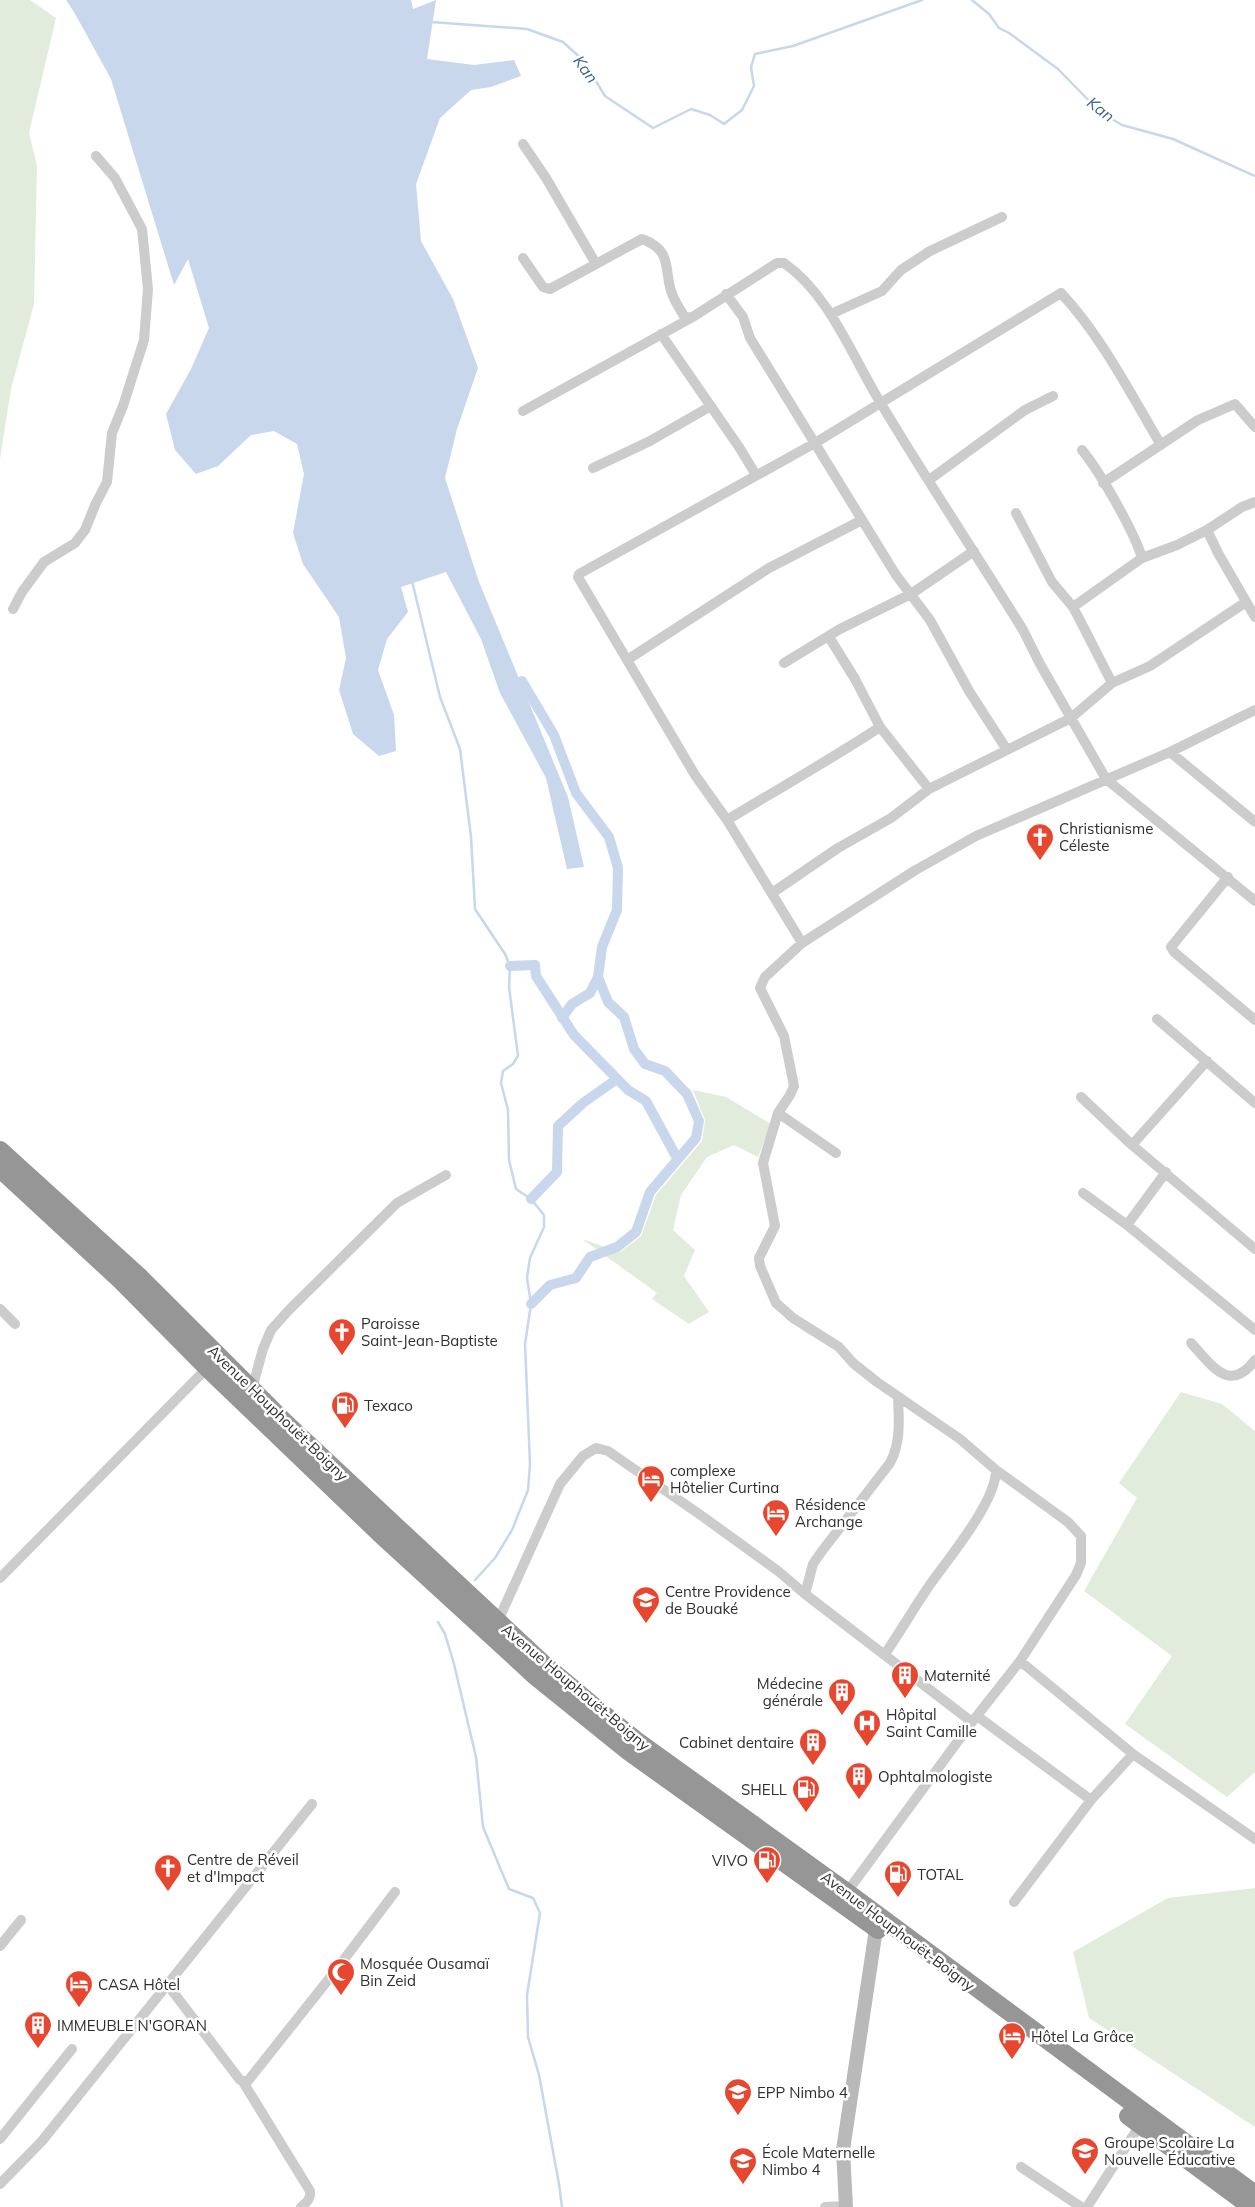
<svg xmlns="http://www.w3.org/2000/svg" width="1255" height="2207" viewBox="0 0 1255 2207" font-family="Mulish,sans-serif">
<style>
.green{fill:#e2ecdc}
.water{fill:#c8d7ec}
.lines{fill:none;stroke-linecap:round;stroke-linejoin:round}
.stream{stroke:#c8d7ec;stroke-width:2.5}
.canal{stroke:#c8d7ec;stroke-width:10}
.street{stroke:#ccc;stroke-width:10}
.secondary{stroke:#b9b9b9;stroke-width:14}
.highway{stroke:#969696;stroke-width:18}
.labels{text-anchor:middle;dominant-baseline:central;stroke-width:5;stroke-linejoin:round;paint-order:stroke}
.poi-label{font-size:15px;fill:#2f2f2f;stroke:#fff;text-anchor:start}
.street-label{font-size:15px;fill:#2f2f2f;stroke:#fff}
.water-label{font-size:16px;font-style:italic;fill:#3b6092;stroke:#fff}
</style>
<rect width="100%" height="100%" fill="#fff"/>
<path class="green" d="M0,0H30L56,18L29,133L37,166L34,304L11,389L0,459Z
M693,1090L726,1097L771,1124L758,1157L734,1145L707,1157L681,1195L673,1230L695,1250L684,1276L709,1312L689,1324L652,1299L657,1293L582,1239L620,1252L641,1236L656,1195L702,1141L705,1120Z
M1181,1392L1222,1404L1255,1431V1772L1227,1797L1125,1724L1172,1656L1084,1591L1137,1498L1119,1483Z
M1255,1888V2127L1089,2018L1073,1952L1168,1898Z"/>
<path class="water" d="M66,0H411L413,9L436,0L427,59L474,65L514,60L521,76L491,87L471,90L440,118L416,184L421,241L453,299L478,368L457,429L445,478L479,582L568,797L584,867L567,869L546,778L500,693L481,639L446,572L401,587L408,612L387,639L378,670L394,715L396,751L379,756L353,734L339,690L346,658L339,617L303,564L293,533L304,474L297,444L274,431L251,435L218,466L196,474L175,450L166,414L191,369L209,328L188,259L174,285L111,79L74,12Z"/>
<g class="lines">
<path class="stream" d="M972,0L989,14L999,28L1009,33L1058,69L1100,112L1122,125L1173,139L1255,176
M431,22L527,29L563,42L583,60L605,96L653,128L691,109L710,115L724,124L742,110L754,86L751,67L755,54L793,46L922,0
M412,581L440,697L460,749L471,837L475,909L505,954L510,966L509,987L518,1056L513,1064L503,1071L501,1083L508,1110L509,1160L516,1189L531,1199L544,1215V1227L530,1258L527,1278L531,1304L525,1344L530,1464L528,1490L512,1530L495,1558L475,1580
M438,1622L445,1634L454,1664L476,1757L483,1827L509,1889L533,1898L540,1913L527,1995L528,2037L539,2075L559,2184L562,2207"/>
<path class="canal" d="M522,681L554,735L576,793L609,837L618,868L617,910L602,947L598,977L590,993L572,1004L562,1018
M510,966L535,965L536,976L574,1035L628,1090L646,1101L677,1158
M531,1199L557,1172L558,1126L583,1103L617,1079
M531,1304L550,1285L576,1278L590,1257L617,1247L636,1232L650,1192L696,1138L699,1121L687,1094L665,1071L645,1064L634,1049L624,1017L608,1002L598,977"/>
<path class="street" d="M523,144L546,178L596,264
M523,258L543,287L550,289L642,239C672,250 664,267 671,291C674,300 679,308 684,316L691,318
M726,294L743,317L750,338L896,575L930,620L969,691L1007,750
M831,314L882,291L901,270L930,251L1002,217
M661,334L739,447L756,475
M523,411L691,318L777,263H784C829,294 852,356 880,402C926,479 976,554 1023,630L1040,664L1106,779L1255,901
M1082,450C1100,472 1134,531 1142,558
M593,468L650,441L711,406
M929,480L1025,410L1053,396
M1103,483L1198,420L1235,404L1255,427
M1016,513L1052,582L1073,607L1084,628L1112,683
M1207,530L1218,553L1255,617
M1073,607L1142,558L1177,545L1207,530L1242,507L1255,502
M13,609L22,592L44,562L75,543L85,530L96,503L107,482L112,433L123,406L144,340L148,289L142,229L115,178L96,156
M829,637L855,679L880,727L929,789
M627,660L769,568L862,520
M784,663L840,629L911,594L974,551
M1170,752L1255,822
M727,820C778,789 830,760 880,727
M1228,877L1171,947L1174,952L1255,1020
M772,893L838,848L891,818L929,789L1071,718L1112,683L1150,666L1246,602
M802,943L727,820L695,775L578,577L579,574L815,443L1061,293C1102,337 1130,393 1161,445
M1157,1019L1255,1103
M1081,1097L1132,1145L1255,1249
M778,1113L836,1153
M1132,1145L1207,1061
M1083,1193L1127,1225L1255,1330
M1127,1225L1166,1172
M0,1309L15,1324
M1191,1343C1211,1364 1229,1395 1255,1360
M252,1389L263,1349L271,1330L289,1310L397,1203L446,1175
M0,1578L209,1366
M805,1594L813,1564L822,1551L890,1463C901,1442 899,1421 898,1397
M498,1621L560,1484L583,1456L596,1448L608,1451L702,1516L778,1571L805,1594L972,1722
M885,1654C900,1632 914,1608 929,1586C948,1559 996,1502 996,1470
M1020,1661L1133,1754L1255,1839
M977,1716L1091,1800
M847,1892L972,1722L1020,1661L1076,1575L1081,1563V1536L1068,1522L996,1470L960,1439L877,1382L853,1363L839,1347L793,1318L776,1303L760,1266L759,1258L775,1226L763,1163L778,1113L790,1095L794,1086L784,1036L760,988L765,977L802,943L914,871L976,836L1170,752L1255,710
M1014,1902L1091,1800L1133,1754
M0,1946L21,1920
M167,1984L240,2080L247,2082L336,1970L395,1892
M243,2082L310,2191C311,2199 307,2202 301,2207
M0,2139L72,2049
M1021,2167L1081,2207
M0,2184L42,2141L312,1804
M825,2207L846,2206
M1087,2207L1140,2125"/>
<path class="secondary" d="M846,2207L843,2150L876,1929L880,1921"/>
<path class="highway" d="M0,1150L141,1278L286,1423L396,1526L545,1665L595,1707L636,1740L847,1892L1255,2194
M0,1169L120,1280L207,1368L379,1533L536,1677L629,1752L878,1930
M1128,2116L1251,2207"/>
</g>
<defs>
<g id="church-pin" transform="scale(1.4375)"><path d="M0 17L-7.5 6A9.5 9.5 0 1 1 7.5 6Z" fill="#e7462f" stroke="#fff"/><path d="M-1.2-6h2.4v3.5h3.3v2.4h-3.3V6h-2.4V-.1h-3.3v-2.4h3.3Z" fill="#fff"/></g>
<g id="fuel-pin" transform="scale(1.4375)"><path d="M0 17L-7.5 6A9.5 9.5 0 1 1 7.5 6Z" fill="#e7462f" stroke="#fff"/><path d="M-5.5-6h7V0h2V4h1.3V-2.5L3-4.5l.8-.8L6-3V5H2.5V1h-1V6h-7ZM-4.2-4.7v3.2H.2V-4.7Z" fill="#fff"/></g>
<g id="hotel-pin" transform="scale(1.4375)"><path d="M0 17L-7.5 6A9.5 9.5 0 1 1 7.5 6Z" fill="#e7462f" stroke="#fff"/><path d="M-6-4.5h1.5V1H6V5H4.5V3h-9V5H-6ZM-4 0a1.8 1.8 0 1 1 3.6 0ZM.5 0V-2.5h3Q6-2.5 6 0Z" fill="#fff"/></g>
<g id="university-pin" transform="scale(1.4375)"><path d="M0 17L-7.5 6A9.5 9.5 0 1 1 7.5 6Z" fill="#e7462f" stroke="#fff"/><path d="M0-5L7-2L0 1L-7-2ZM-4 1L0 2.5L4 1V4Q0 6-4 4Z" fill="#fff"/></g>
<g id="building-pin" transform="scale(1.4375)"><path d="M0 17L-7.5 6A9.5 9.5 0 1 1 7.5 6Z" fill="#e7462f" stroke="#fff"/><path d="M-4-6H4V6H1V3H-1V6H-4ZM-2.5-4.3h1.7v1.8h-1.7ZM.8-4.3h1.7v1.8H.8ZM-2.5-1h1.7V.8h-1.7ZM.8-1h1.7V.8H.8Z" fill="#fff"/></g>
<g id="hospital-pin" transform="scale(1.4375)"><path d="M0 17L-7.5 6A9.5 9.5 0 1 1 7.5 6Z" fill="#e7462f" stroke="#fff"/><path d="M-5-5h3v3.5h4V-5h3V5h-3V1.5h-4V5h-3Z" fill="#fff"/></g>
<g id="mosque-pin" transform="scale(1.4375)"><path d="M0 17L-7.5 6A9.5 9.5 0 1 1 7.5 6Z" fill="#e7462f" stroke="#fff"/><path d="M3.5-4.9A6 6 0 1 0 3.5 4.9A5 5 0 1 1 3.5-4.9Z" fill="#fff"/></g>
<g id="school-pin" transform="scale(1.4375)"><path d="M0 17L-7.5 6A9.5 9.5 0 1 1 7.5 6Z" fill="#e7462f" stroke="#fff"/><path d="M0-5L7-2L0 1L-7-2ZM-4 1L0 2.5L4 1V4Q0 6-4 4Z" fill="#fff"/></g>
</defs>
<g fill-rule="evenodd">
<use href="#church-pin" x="1040" y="837"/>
<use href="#church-pin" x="342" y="1332"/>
<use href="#fuel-pin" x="345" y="1405"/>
<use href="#hotel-pin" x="651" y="1479"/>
<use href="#hotel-pin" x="776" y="1513"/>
<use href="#university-pin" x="646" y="1600"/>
<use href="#building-pin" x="905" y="1675"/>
<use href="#building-pin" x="842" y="1692"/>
<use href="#hospital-pin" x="867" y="1723"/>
<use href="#building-pin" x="813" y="1742"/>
<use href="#building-pin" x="859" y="1776"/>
<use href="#fuel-pin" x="806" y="1789"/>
<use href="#fuel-pin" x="767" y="1860"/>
<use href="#church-pin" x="168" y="1868"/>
<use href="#fuel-pin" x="898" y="1874"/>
<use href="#mosque-pin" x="341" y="1972"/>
<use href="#hotel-pin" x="79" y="1984"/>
<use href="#building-pin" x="38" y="2025"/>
<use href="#hotel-pin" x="1012" y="2036"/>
<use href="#school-pin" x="738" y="2092"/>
<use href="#school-pin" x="1085" y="2151"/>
<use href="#school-pin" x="743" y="2161"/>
</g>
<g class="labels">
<g class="poi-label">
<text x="1059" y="828">Christianisme<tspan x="1059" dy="17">Céleste</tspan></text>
<text x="361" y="1323">Paroisse<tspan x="361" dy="17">Saint-Jean-Baptiste</tspan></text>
<text x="364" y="1405">Texaco</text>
<text x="670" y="1470">complexe<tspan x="670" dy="17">Hôtelier Curtina</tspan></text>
<text x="795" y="1504">Résidence<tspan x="795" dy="17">Archange</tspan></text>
<text x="665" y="1591">Centre Providence<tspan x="665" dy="17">de Bouaké</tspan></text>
<text x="924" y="1675">Maternité</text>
<text x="823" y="1683" text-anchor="end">Médecine<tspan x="823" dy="17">générale</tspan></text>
<text x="886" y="1714">Hôpital<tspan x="886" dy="17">Saint Camille</tspan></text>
<text x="794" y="1742" text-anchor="end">Cabinet dentaire</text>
<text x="878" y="1776">Ophtalmologiste</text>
<text x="787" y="1789" text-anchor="end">SHELL</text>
<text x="187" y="1859">Centre de Réveil<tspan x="187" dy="17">et d'Impact</tspan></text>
<text x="748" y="1860" text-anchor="end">VIVO</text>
<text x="917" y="1874">TOTAL</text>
<text x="360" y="1963">Mosquée Ousamaï<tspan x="360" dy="17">Bin Zeid</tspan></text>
<text x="98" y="1984">CASA Hôtel</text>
<text x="57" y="2025">IMMEUBLE N'GORAN</text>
<text x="1031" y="2036">Hôtel La Grâce</text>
<text x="757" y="2092">EPP Nimbo 4</text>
<text x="1104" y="2142">Groupe Scolaire La<tspan x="1104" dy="17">Nouvelle Éducative</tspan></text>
<text x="762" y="2152">École Maternelle<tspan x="762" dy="17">Nimbo 4</tspan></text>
</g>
<g class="street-label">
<text transform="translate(278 1413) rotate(44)">Avenue Houphouët-Boigny</text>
<text transform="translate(576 1687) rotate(40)">Avenue Houphouët-Boigny</text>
<text transform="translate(898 1931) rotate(37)">Avenue Houphouët-Boigny</text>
</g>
<g class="water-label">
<text transform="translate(586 69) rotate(54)">Kan</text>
<text transform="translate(1101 109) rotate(38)">Kan</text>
</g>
</g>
</svg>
